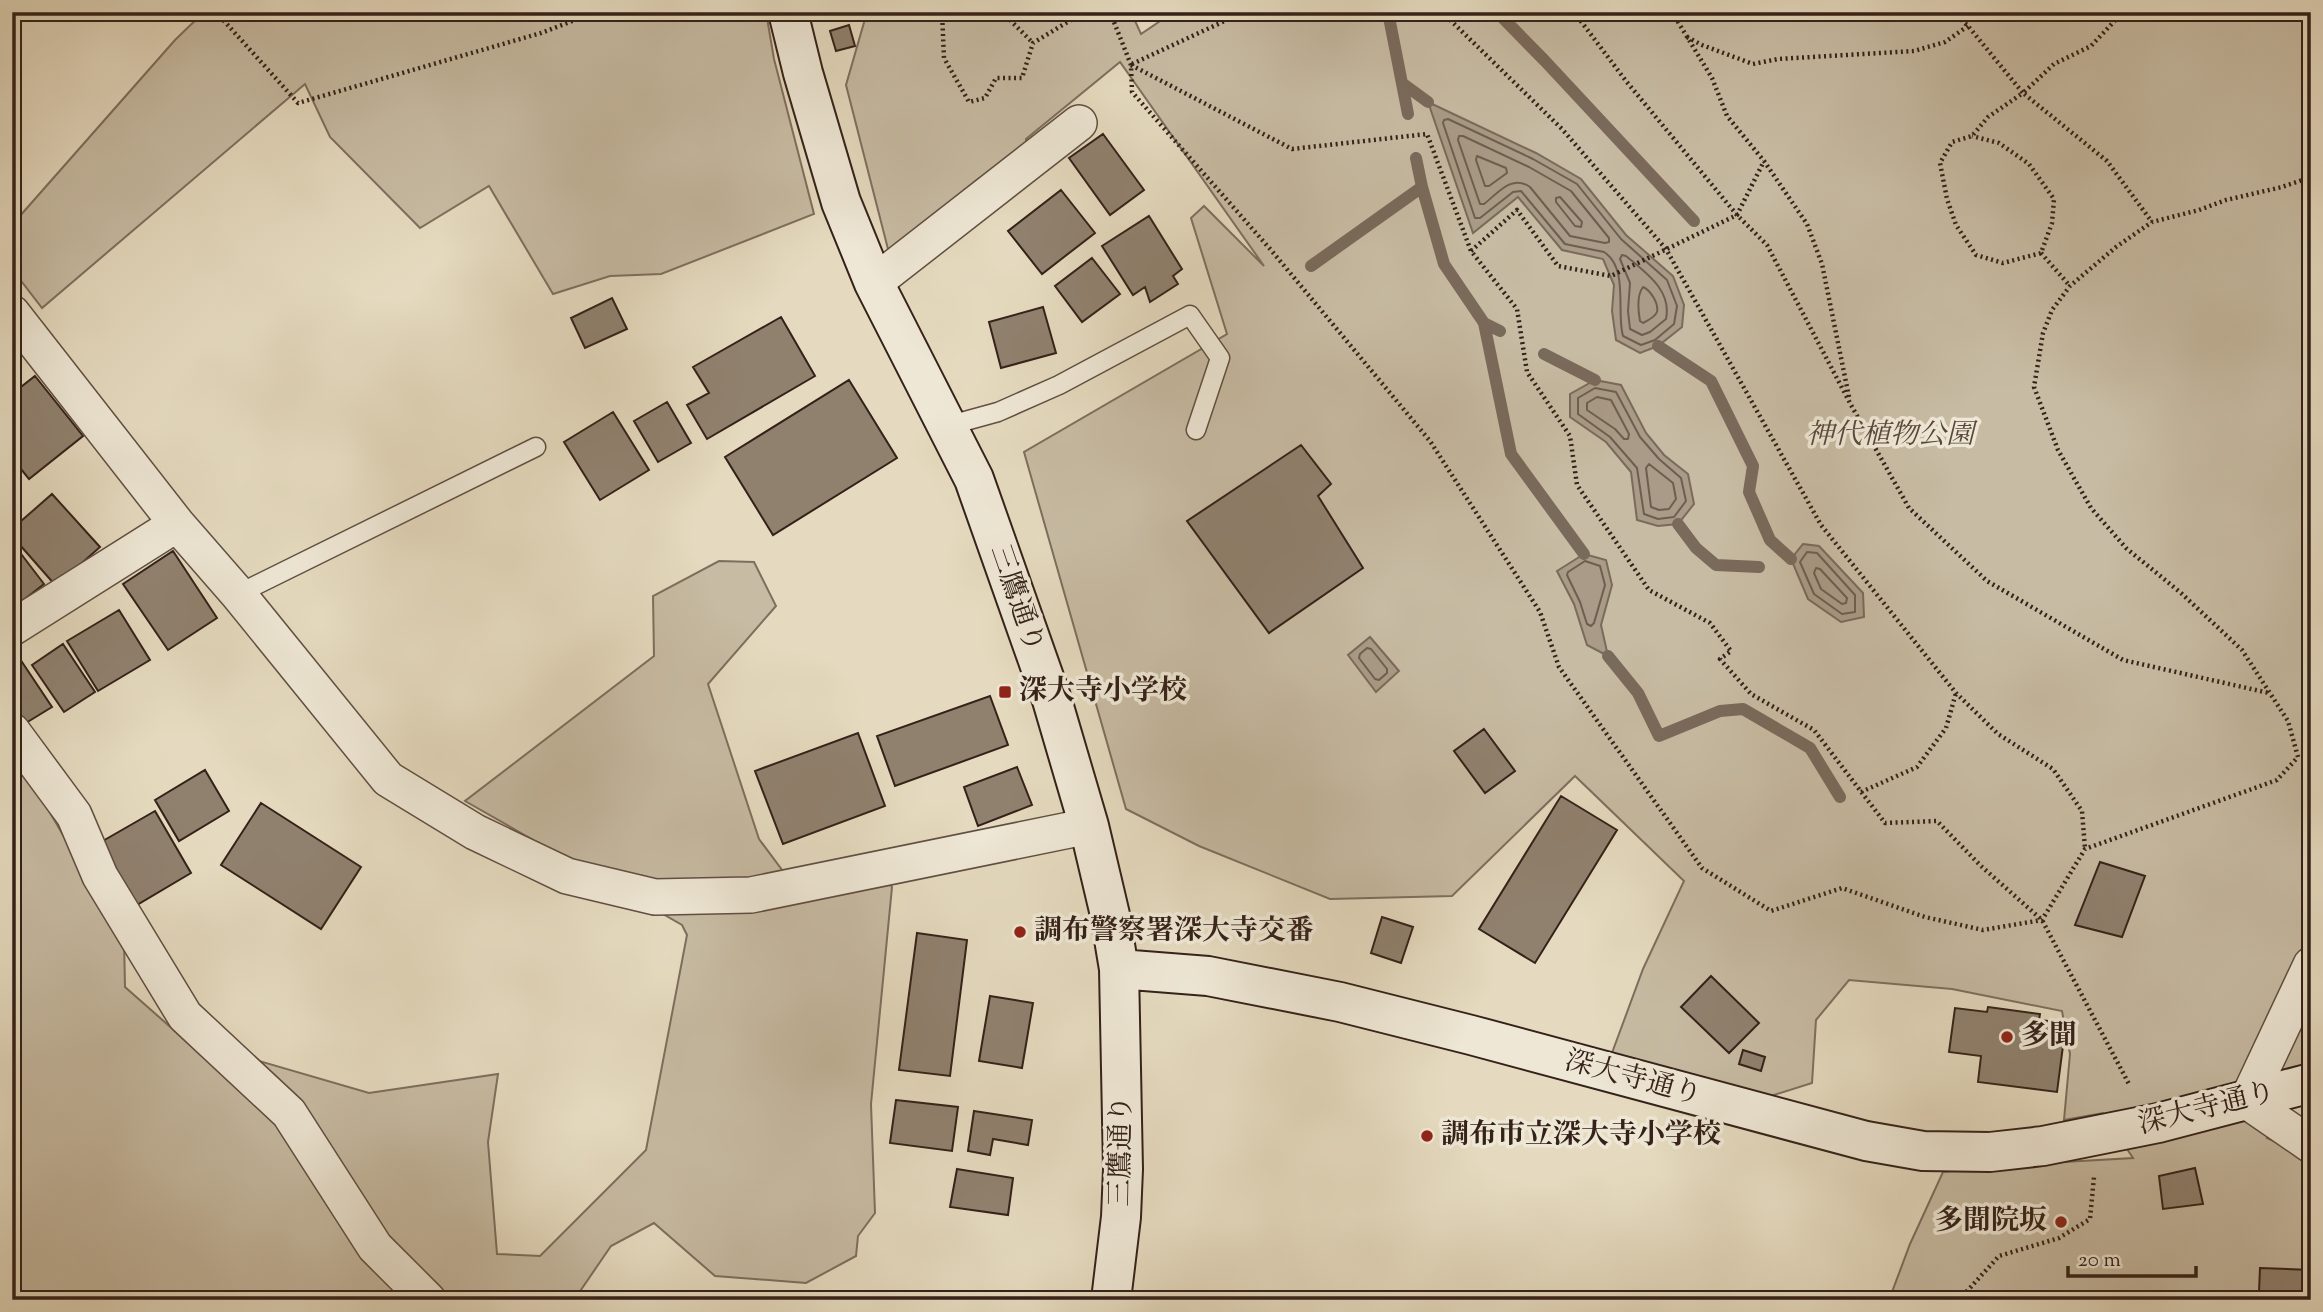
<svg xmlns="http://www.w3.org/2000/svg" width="2323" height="1312" viewBox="0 0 2323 1312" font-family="'Sorts Mill Goudy','Noto Serif JP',serif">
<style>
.green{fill:#c7bba3;stroke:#7e6e5e;stroke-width:2}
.water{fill:#a99b87;stroke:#7a6a5b;stroke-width:2}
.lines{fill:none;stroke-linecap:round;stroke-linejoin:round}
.shore{stroke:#6e5e50;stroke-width:2}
.stream{stroke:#7a6a5b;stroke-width:12}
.building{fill:#90816f;stroke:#342119;stroke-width:2}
.lane-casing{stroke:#604f42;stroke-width:21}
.street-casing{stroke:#604f42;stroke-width:38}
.secondary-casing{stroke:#342119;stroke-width:42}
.path{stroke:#342119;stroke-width:4.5;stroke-dasharray:2 3.5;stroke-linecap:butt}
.lane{stroke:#eee7d5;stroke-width:18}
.street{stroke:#eee7d5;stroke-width:35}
.secondary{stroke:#eee7d5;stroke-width:38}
.poi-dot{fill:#8f2418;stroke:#eee7d5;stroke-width:2.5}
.labels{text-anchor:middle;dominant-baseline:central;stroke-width:7;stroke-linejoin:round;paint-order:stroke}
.park-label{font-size:28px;font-style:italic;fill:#59483c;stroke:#eee7d5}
.street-label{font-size:28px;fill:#342119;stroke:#eee7d5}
.poi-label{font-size:28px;font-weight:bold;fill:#342119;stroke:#eee7d5;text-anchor:start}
</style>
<rect width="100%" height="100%" fill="#e5dabf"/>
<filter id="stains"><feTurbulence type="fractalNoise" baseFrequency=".00286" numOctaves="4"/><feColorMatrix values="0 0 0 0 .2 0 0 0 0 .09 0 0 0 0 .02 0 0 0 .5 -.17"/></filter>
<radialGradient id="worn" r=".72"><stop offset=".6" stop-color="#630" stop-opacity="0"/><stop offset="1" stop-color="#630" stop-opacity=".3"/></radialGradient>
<path class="green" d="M204,12H766L774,59L814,214L661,274L610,276L553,294L489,186L420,228L330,137L305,84L42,308L12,269V225L175,40Z
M867,12H1131L1141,34L1169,15L1167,12H2311V1054L2267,1138L2311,1157V1300H1889L1910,1244L1943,1172L2008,1165L2133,1158L2103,1113L2064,1120L2070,1054L2062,1011L1952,989L1849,980L1816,1020L1812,1083L1758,1100L1609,1061L1643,969L1684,881L1575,776L1452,896L1330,899L1199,846L1126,809L1024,452L1227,334L1191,218L1204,206L1264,266L1120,62L1026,139V151L978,179L889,253L846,85Z
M719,561L754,562L776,606L708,684L759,839L800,894L882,875L892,887L871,1104L875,1213L858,1236L856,1256L806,1283L715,1276L654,1223L611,1246L574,1300H12V762L32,782L124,939L125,987L184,1039L369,1093L498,1074L488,1142L497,1254L540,1256L646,1150L687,935L682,925L465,801L654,656L653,596Z"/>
<path class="water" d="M1428,102L1536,153L1581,179L1626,235L1673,276L1684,305L1682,327L1658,346L1640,353L1616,340L1612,311L1614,285L1603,259L1562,250L1518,197L1473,233Z
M1595,380L1621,385L1646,433L1664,455L1688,474L1694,504L1678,524L1658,526L1637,520L1631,472L1606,442L1570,417V394Z
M1803,544L1819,546L1863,593L1864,617L1841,622L1808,599L1791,559Z
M1584,554L1606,560L1612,585L1601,625L1608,656L1587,645L1574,604L1557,571Z
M1370,637L1399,671L1376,692L1348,655Z"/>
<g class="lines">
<path class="shore" d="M1448,119L1533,159L1577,184L1621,239L1667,280L1677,306L1674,324L1655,340L1641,345L1623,336C1616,312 1629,268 1604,252L1565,244L1521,191L1513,192L1480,218H1475L1443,123L1444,120Z
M1459,136H1463L1529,167L1571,191L1609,238V242L1605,243L1570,236L1530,187C1512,174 1498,193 1484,204H1480L1458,140Z
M1477,156L1506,168L1507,173L1489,186H1485L1476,160Z
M1560,197L1582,222L1581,227L1575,226L1556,202V198Z
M1622,255L1626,256C1646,273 1672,290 1666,319L1650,332L1642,335L1630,329L1628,311L1630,283L1620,259Z
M1643,287C1650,290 1659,303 1657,312C1655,317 1647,321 1643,323L1640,321C1638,310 1637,295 1643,287Z
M1595,388L1616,392L1640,437L1659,459L1681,478L1686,501L1674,517L1658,519L1644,514L1637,468L1610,437L1578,414V398Z
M1597,397L1611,400L1629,434L1628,439H1624L1615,429L1587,410V403Z
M1649,464L1673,483L1676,499L1669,509L1659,510L1651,507L1646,468Z
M1807,552L1817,553L1855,595V612L1842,614L1814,594L1800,562Z
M1585,561L1600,566L1605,585L1594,623L1591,626L1587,624L1580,602L1567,575L1568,572Z
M1816,568L1820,569L1847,598L1846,603L1842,604L1821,589L1814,573Z
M1367,648L1371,649L1387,669V673L1379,680L1375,679L1359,658L1360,654Z"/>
<path class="stream" d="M1388,12L1408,114
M1497,12L1545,61L1694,221
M1402,83L1428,102
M1416,158L1422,187L1444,264L1484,323L1500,331
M1311,266L1422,187
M1484,323L1511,454L1584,554
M1658,346L1711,381L1753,466L1749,492L1770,540L1791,559
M1544,354L1595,380
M1678,524L1696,548L1716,565L1759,567
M1608,656L1638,693L1659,736L1720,711L1743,709L1810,748L1840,797"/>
</g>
<path class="building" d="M849,25L855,46L836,51L830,31Z
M1103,134L1144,190L1110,215L1069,158Z
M1061,190L1095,233L1042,274L1008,231Z
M1149,216L1182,269L1173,276L1178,284L1150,302L1145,287L1133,295L1102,246Z
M1092,258L1120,294L1082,322L1055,286Z
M612,298L627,329L585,348L571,318Z
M1043,307L1056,353L1001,368L989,322Z
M781,317L815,376L707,439L687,405L709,393L693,367Z
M35,376L83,436L29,479L12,458V394Z
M849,380L897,458L773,535L725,457Z
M667,402L691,443L658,462L634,421Z
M613,412L649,470L600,500L564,442Z
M1301,445L1331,484L1318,496L1363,568L1269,633L1187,521Z
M52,494L100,547L56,586L12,536V529Z
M12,542L44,584L12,609Z
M173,551L217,618L168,650L123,584Z
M119,610L150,660L98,691L67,641Z
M63,644L95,692L64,712L32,665Z
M12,647L52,707L21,726L12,713Z
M990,696L1008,745L895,786L877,736Z
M1484,729L1515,771L1485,793L1454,751Z
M858,733L885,806L783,844L755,771Z
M1017,767L1032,805L978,826L964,787Z
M205,770L229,811L179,841L155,800Z
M1561,796L1617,830L1535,963L1479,929Z
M261,803L361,867L321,929L221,865Z
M155,811L191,873L130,909L94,846Z
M2100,862L2145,876L2122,937L2075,925Z
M1382,917L1413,927L1401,963L1371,953Z
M917,933L967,940L950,1076L899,1070Z
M1711,976L1759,1023L1729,1053L1681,1007Z
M990,996L1033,1003L1022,1068L979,1061Z
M1988,1007L2040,1014L2039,1020L2066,1023L2057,1092L1978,1082L1981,1056L1949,1052L1955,1008L1987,1012Z
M1743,1050L1765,1057L1761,1071L1739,1064Z
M896,1100L958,1107L952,1151L890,1143Z
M974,1111L1032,1120L1028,1145L993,1139L990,1155L968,1151Z
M2195,1168L2203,1204L2163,1209L2159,1176Z
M957,1169L1013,1178L1008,1215L950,1207Z
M2260,1268L2311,1270V1300H2274V1295L2259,1292Z"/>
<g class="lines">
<g class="lane-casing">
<path id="lane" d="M947,426L998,412L1059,385L1190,315L1220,358L1196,430
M238,594L536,447"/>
</g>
<g class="street-casing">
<path id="street" d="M874,283L1079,123
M12,313L177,524L238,594L388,779L475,832L567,876L655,897L751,895L1089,826
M12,628L177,524
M12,731L74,815L100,876L185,1016L289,1113L375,1247L428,1300
M2311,965L2247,1101L2311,1145"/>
</g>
<g class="secondary-casing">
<path id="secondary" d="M788,12L803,73L841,202L874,283L974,479L1052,700L1089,826L1110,915L1119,969L1123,1169L1121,1217L1111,1300
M1119,969L1208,976L1340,1002L1471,1035L1866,1141L1923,1151L1990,1152L2043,1146L2158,1123L2311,1083"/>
</g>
<path class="path" d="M216,12L298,103L541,33L596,12
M942,12L944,58L969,102L985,98L996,78H1022L1033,43L1084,12
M1002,12L1033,43
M1110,12L1131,65L1132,92L1271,250L1430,441L1540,612L1559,667L1702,868L1771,911L1842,888L1925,917L1983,930L2042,920L2085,849L2277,780L2298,757L2288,721L2242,650L2181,593L2126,548L2091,508L2058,450L2034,387L2043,333L2052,310L2070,286L2116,247L2152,222L2199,210L2226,200L2282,187L2311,177
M1442,12L1562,129L1666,249L1821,525L1956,693L1998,734L2053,769L2082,811L2085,849
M1574,12L1626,81L1737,215L1767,245L1851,405L1909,508L1987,581L2123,660L2269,693
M1672,12L1712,78L1727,116L1764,161L1807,224L1822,264L1849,397
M1953,12L1968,26L2023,93L1988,117L1972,136L1952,142L1940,163L1947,199L1956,225L1976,255L2003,263L2041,253L2052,223L2054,199L2029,164L1999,143L1972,136
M2123,12L2091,46L2054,64L2023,93L2107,161L2152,222
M1687,37L1702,45L1753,64L1778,59L1914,51L1945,42L1968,26
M1132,64L1244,12
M1131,65L1292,149L1427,134L1471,251L1517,309L1527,372L1570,436L1577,485L1649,590L1710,623L1731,651L1720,659L1751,694L1814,730L1885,823L1937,821L1981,866L2042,920L2130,1086
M1471,251L1517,210L1558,266L1611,276L1737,215L1764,161
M2041,253L2070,286
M1861,792L1917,767L1946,728L1956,693
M1959,1300L1999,1256L2059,1238L2090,1219L2094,1177"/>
<use href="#lane" class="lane"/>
<use href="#street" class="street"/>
<use href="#secondary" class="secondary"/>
</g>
<g class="poi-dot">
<rect x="998" y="685" width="14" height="14" rx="3.5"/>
<circle cx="1020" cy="932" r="7"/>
<circle cx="2007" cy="1037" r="7"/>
<circle cx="1427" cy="1136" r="7"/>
<circle cx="2061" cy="1222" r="7"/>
</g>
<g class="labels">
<g class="park-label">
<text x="1890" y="436">神代植物公園</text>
</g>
<g class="street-label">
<text transform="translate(1016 599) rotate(71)">三鷹通り</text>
<text transform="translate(1633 1079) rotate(15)">深大寺通り</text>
<text transform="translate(2207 1109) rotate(-14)">深大寺通り</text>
<text transform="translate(1122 1151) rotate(-89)">三鷹通り</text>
</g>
<g class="poi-label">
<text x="1019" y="692">深大寺小学校</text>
<text x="1034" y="932">調布警察署深大寺交番</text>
<text x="2021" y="1037">多聞</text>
<text x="1441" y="1136">調布市立深大寺小学校</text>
<text x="2047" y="1222" text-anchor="end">多聞院坂</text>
</g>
</g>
<rect width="2323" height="1312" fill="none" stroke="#e5dabf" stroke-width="42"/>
<rect x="14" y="14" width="2295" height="1284" fill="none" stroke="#342119" stroke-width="3.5"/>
<rect x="21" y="21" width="2281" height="1270" fill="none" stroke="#342119" stroke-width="2"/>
<path d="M2068 1266v10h128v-10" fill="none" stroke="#342119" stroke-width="3.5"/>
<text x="2078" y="1266" font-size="21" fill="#342119" stroke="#eee7d5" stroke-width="5" paint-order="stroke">20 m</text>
<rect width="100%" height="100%" filter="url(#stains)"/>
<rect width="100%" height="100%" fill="url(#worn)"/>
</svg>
